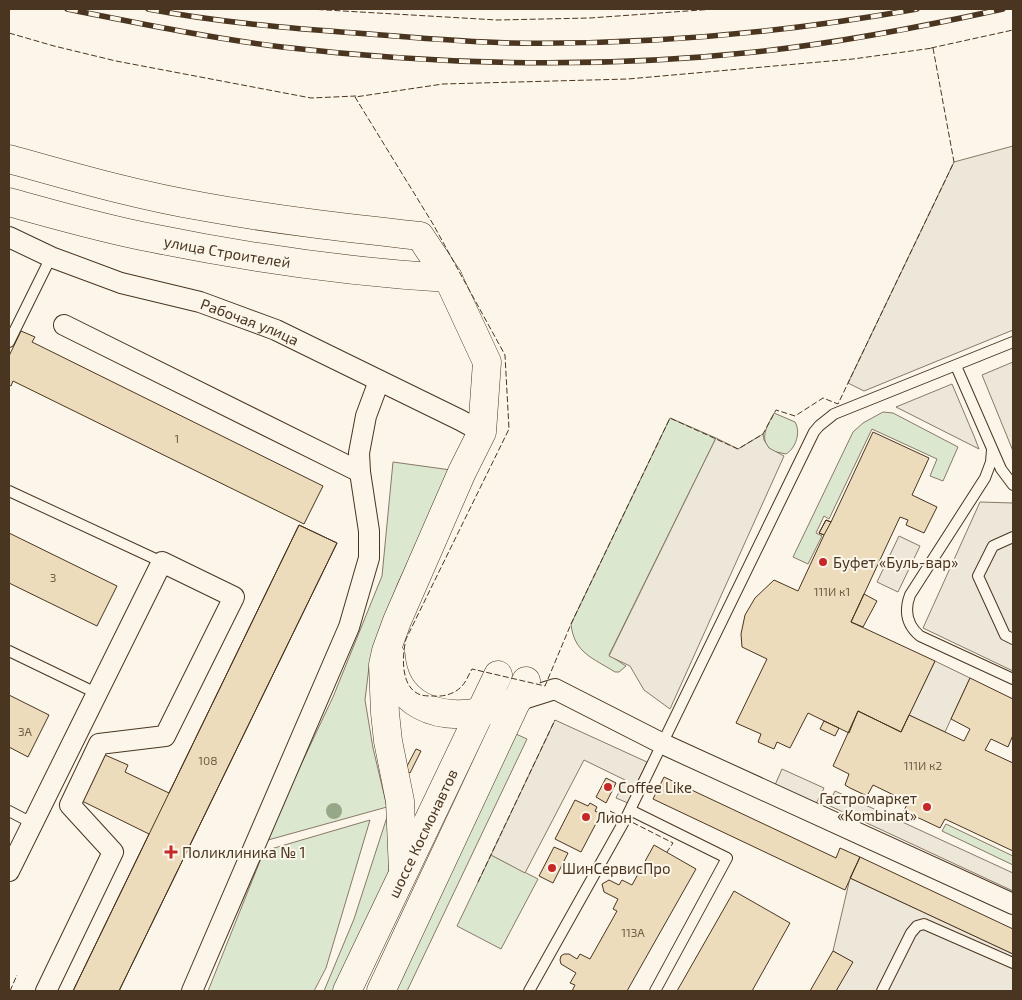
<svg xmlns="http://www.w3.org/2000/svg" width="1022" height="1000" viewBox="0 0 1022 1000" font-family="'Exo 2',sans-serif">
<style>
.green{fill:#dce7d0;stroke:#887966}
.parking{fill:#ede7d9;stroke:#887966}
.building{fill:#ecdcbc;stroke:#4a3520}
.lines{fill:none;stroke-linecap:round;stroke-linejoin:round}
.service-casing{stroke:#4a3520;stroke-width:12}
.minor-casing{stroke:#4a3520;stroke-width:22}
.secondary-casing{stroke:#4a3520;stroke-width:29}
.primary-casing{stroke:#4a3520;stroke-width:29}
.service{stroke:#fbf6e9;stroke-width:10}
.minor{stroke:#fbf6e9;stroke-width:20}
.secondary{stroke:#fbf6e9;stroke-width:28}
.primary{stroke:#fbf6e9;stroke-width:28}
.rail-casing{stroke:#4a3520;stroke-width:5.5}
.rail{stroke:#fbf6e9;stroke-width:4;stroke-dasharray:11;stroke-linecap:butt}
.fence{stroke:#4a3520;stroke-width:1;stroke-dasharray:6 2.5;stroke-linecap:butt}
.tree{fill:#96a887}
.poi-dot{fill:#c62828;stroke:#fbf6e9;stroke-width:2}
.labels{text-anchor:middle;dominant-baseline:central;stroke-width:4;stroke-linejoin:round;paint-order:stroke}
.number-label{font-size:12px;fill:#725f47}
.street-label{font-size:15px;fill:#4a3520;stroke:#fbf6e9}
.poi-label{font-size:15px;fill:#4a3520;stroke:#fbf6e9;text-anchor:start}
</style>
<rect width="100%" height="100%" fill="#fbf6e9"/>
<path class="green" d="M883,412L893,413L958,447L943,481L930,476L937,459L872,429L829,519L824,516L816,533L822,536L808,564L793,557L853,432L863,423Z
M774,413L795,422C801,432 796,448 786,454L772,451C758,439 767,427 774,413Z
M670,418L716,438L609,655L626,666L619,672H615C593,658 574,653 571,624Z
M393,462L451,470L398,583L381,627L369,667L365,700L373,748L387,807L268,840L288,792L333,697L382,576Z
M516,734L527,739L407,991H394Z
M389,815V876L334,991H324L354,919L387,817Z
M370,820L326,968L314,991H208L264,851Z
M946,824L1013,856V865L942,831Z
M491,855L538,879L501,949L457,926Z"/>
<path class="parking" d="M1013,146V330L864,391L848,383L954,162Z
M1013,362V451L982,375Z
M952,384L974,436L979,449L896,407Z
M763,434L764,440L769,448L784,456L670,709L644,690L630,666L609,656L716,438L738,449Z
M980,502L1013,503V671L923,628Z
M899,536L920,546L898,592L877,582Z
M935,661L970,678L945,732L909,715Z
M555,720L647,762L628,803L616,798L625,780L584,760L525,873L491,855Z
M782,769L824,788L816,804L775,785Z
M835,791L1013,873V891L828,805Z
M850,878L1013,954V991H836L852,962L833,951Z"/>
<path class="building" d="M21,331L35,337L32,342L323,486L304,524L13,381L11,386L9,385V356Z
M873,432L929,458L912,495L937,507L924,533L906,525L908,520L900,517L851,622L935,661L901,732L858,711L849,733L808,713L790,748L777,742L774,749L758,742L761,734L736,723L767,659L742,647L741,634L745,615L755,598L774,580L798,591L824,535L819,533L826,520L831,522Z
M826,520L831,522L824,535L819,533Z
M299,525L337,543L119,991H73L149,834L82,801L105,755L128,765L125,772L169,793Z
M299,525L337,543L119,991H73Z
M9,533L117,586L97,626L9,583Z
M864,594L877,601L863,627L851,622Z
M970,678L1013,699V735L1008,747L991,739L985,750L1013,763V851L945,819L940,828L904,811L908,802L873,785L867,796L850,788L845,785L849,774L833,766L858,711L901,732L909,715L964,741L970,729L951,719Z
M9,695L49,715L28,757L9,747Z
M824,721L839,728L835,736L820,729Z
M416,749L421,751L410,773L405,770Z
M664,777L836,858L840,848L860,857L845,890L653,799Z
M606,778L616,783L606,803L596,797Z
M575,800L588,806L590,803L597,807L595,811L601,814L581,852L555,839Z
M654,845L696,869L627,991H572L575,985L570,983L576,973L561,964L560,960L561,956L564,954H569L577,959L580,954L590,959L617,911L613,909L618,899L604,892L602,884L609,880L619,885L622,880L632,885Z
M554,847L568,853L553,883L539,876Z
M860,857L1013,929V954L850,878Z
M734,891L790,923L752,991H677Z
M833,951L853,962L836,991H810Z"/>
<g class="lines">
<g class="service-casing">
<path id="service" d="M9,342L51,257
M956,366L1001,469L1013,485
M992,450L991,462L985,478L910,595C904,611 907,625 920,636L1013,679
M9,491L162,562
M1013,537L993,546L978,576L1005,635L1013,639
M9,651L96,693
M630,810L727,858L655,991
M9,811L32,823
M529,991L626,818L814,432L819,426L834,414L1013,342
M882,991L911,933L917,926L924,924L1013,963"/>
</g>
<g class="minor-casing">
<g id="minor">
<path id="s1" d="M9,237L51,257L121,283L200,302L276,330L460,420L482,432"/>
<path d="M64,325L360,472"/>
<path d="M517,701L555,689L663,744L1013,904"/>
<path d="M9,871L162,562L234,597L165,736L99,744L70,805L113,852L46,991"/>
<path d="M192,991L349,627L369,558V531L360,472L359,453L366,416L379,381"/>
</g>
</g>
<g class="secondary-casing">
<g id="secondary">
<path d="M9,159C73,177 139,196 205,207C276,220 348,228 420,236L448,278L487,362L482,432L462,472L397,621L386,651L383,665L385,713L388,741L400,801L403,872"/>
<path id="s2" d="M9,202C56,215 104,229 152,238C250,258 349,272 448,278"/>
<path d="M391,656C395,705 436,720 480,712C492,710 505,705 517,701"/>
</g>
</g>
<g class="primary-casing">
<g id="primary">
<path id="s3" d="M347,991L498,675"/>
<path d="M381,991L526,681"/>
</g>
</g>
<use href="#service" class="service"/>
<use href="#minor" class="minor"/>
<use href="#secondary" class="secondary"/>
<use href="#primary" class="primary"/>
<g class="rail-casing">
<path id="rail" d="M67,9C138,23 209,38 282,47C438,65 598,69 755,52C839,43 921,27 1003,9
M148,9C217,22 286,28 356,33C408,37 459,42 511,43C647,45 783,33 917,9"/>
</g>
<use href="#rail" class="rail"/>
<path class="fence" d="M309,9L497,20L590,18L715,9
M9,33L54,46L116,61L311,98L356,96
M931,48L1013,30
M933,48L954,162L838,404L823,398L795,416L776,410L763,434L738,449L670,418L571,624L545,686L472,669C469,674 466,682 462,686C455,694 443,697 433,696C430,696 425,696 421,695C400,688 402,656 406,639L509,429L505,355L433,224L355,97L443,84L628,79L853,59Z
M610,811L673,843L667,852
M478,882L555,720
M10,991L17,975"/>
</g>
<circle class="tree" cx="334" cy="811" r="8"/>
<g class="poi-dot">
<circle cx="823" cy="562" r="5"/>
<circle cx="608" cy="787" r="5"/>
<circle cx="927" cy="807" r="5"/>
<circle cx="586" cy="817" r="5"/>
<path d="M168.5 844.5h5v5h5v5h-5v5h-5v-5h-5v-5h5z"/>
<circle cx="552" cy="868" r="5"/>
</g>
<g class="labels">
<g class="number-label">
<text x="177" y="438">1</text>
<text x="53" y="577">3</text>
<text x="832" y="591">111И к1</text>
<text x="25" y="731">3А</text>
<text x="208" y="760">108</text>
<text x="923" y="765">111И к2</text>
<text x="633" y="932">113А</text>
</g>
<g class="street-label">
<text stroke="none"><textPath href="#s2" startOffset="224">улица Строителей</textPath></text>
<text stroke="none"><textPath href="#s1" startOffset="256">Рабочая улица</textPath></text>
<text stroke="none"><textPath href="#s3" startOffset="175">шоссе Космонавтов</textPath></text>
</g>
<g class="poi-label">
<text x="833" y="562">Буфет «Буль-вар»</text>
<text x="618" y="787">Coffee Like</text>
<text x="917" y="798" text-anchor="end">Гастромаркет<tspan x="917" dy="17">«Kombinat»</tspan></text>
<text x="596" y="817">Лион</text>
<text x="182" y="852">Поликлиника № 1</text>
<text x="562" y="868">ШинСервисПро</text>
</g>
</g>
<rect width="1022" height="1000" fill="none" stroke="#4a3520" stroke-width="20"/>
</svg>
